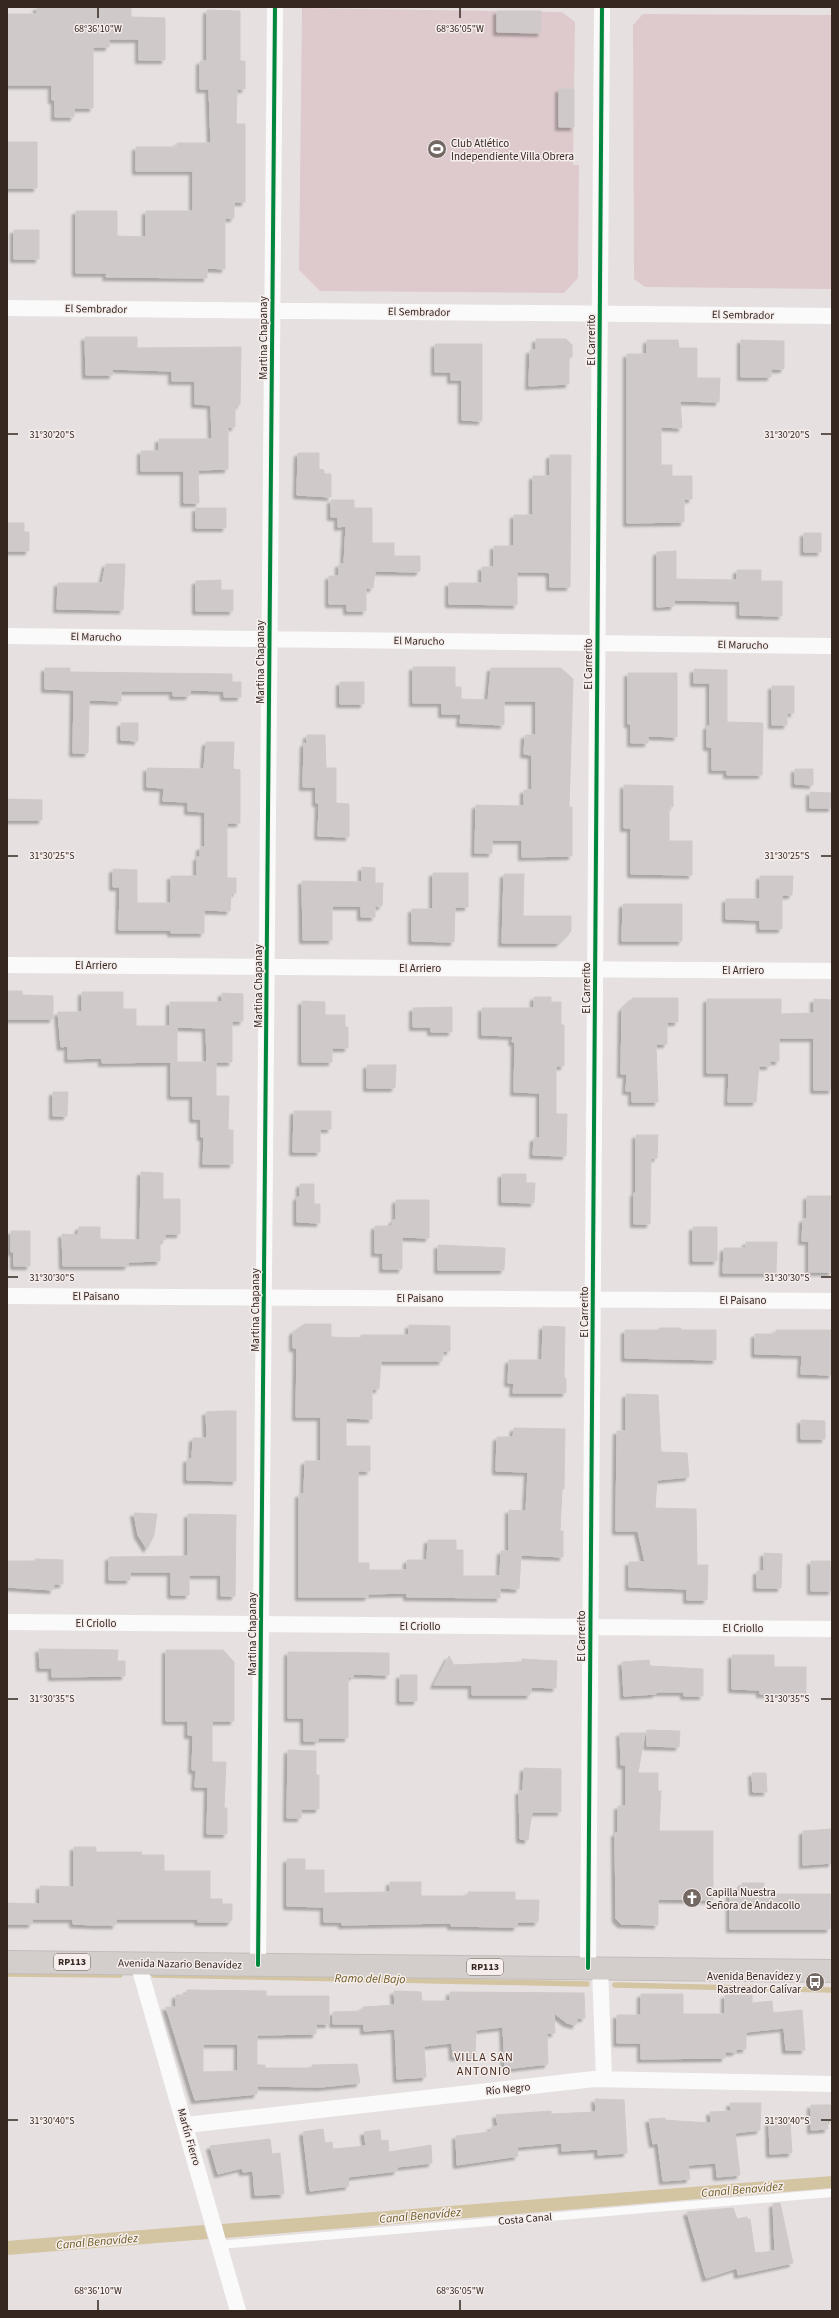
<svg xmlns="http://www.w3.org/2000/svg" width="839" height="2318" viewBox="0 0 839 2318" font-family="'Source Sans 3',sans-serif">
<style>
.green{fill:#decacd}
.water{fill:#d3c4a2}
.lines{fill:none;stroke-linecap:round;stroke-linejoin:round}
.stream{stroke:#d3c4a2;stroke-width:5.5}
.building{fill:#cfcac9;stroke:#cfcac9;fill-rule:evenodd;filter:url(#shadow)}
.primary-casing{stroke:#c3bdbb;stroke-width:24}
.lane{stroke:#fbfafa;stroke-width:8}
.street{stroke:#fbfafa;stroke-width:16}
.primary{stroke:#d3cecc;stroke-width:22}
.cycleway-casing{stroke:#f5eeed;stroke-width:6}
.cycleway{stroke:#00873e;stroke-width:4}
.ticks{fill:none;stroke:#362720;stroke-width:1.5}
.labels{text-anchor:middle;dominant-baseline:central;stroke-width:3;stroke-linejoin:round;paint-order:stroke}
.shield{fill:#f5eeed;stroke:#6f635e;stroke-width:1}
.shield-label{font-size:10px;font-weight:bold;fill:#362720}
.poi-label{font-size:11px;fill:#362720;stroke:#f5eeed;text-anchor:start}
.street-label{font-size:11px;fill:#362720;stroke:#f5eeed}
.water-label{font-size:12px;font-style:italic;fill:#6d591f;stroke:#f5eeed}
.neighbourhood-label{font-size:12px;letter-spacing:1px;fill:#472b1e;stroke:#f5eeed}
.ticks-label{font-size:10px;text-anchor:middle;fill:#362720;stroke:#f5eeed;stroke-width:3;stroke-linejoin:round;paint-order:stroke}
</style>
<defs>
<filter id="shadow"><feDropShadow dx="-3.5" dy="3.5" stdDeviation="1" flood-color="#0004"/></filter>
</defs>
<rect width="100%" height="100%" fill="#e6e1e0"/>
<path class="green" d="M302,8L562,12L575,22L573,165H579L578,278L564,293L320,291L299,270Z
M643,14L832,15V289L645,287L634,279L633,25Z"/>
<path class="water" d="M832,2176V2188L225,2238L222,2224Z
M204,2225L208,2239L7,2255V2241Z"/>
<g class="lines">
<path class="stream" d="M7,1974L120,1975
M154,1975L587,1984
M615,1985L832,1990"/>
</g>
<path class="building" d="M37,7L131,8V17L165,18V60H139V39H109V47H93V108H74V117H55V100H52V85H7V14H37Z
M207,10L240,11V61H245V89H237L236,124H245V202H234V218H225V269L207,268V278L106,277L107,273H76V211H117V236L146,237V211H193V171H136V147H177V143H211L209,89H200V61H207Z
M497,11H541V33L497,32Z
M559,89H574V127H559Z
M7,142H37V188H7Z
M14,230H39V259H14Z
M85,337H137V348L241,347L240,405H235V427H228V469L198,470L199,503H184V471H141V451H159V439H212L211,405L195,404V381H172V371L112,369L113,375H86Z
M536,339H566L572,345V357H569V384L529,386L530,350H536Z
M647,340H678L679,348H697V378H720L719,402L680,401L682,428L661,427V465H672V476H692V499H684V522L627,523V354H647Z
M741,340L784,341V369H771V377H741Z
M435,344H482V421L462,420V380H451V372H435Z
M298,453H319V469L324,470V474H331V497L297,495Z
M550,455H571L570,587H550V574L547,572H517V605L449,604V583H482V567H494V546H514V515H533V476H550Z
M331,500H354V508H372V543H394V556H420V571L417,572L375,571L373,588H366V611H347V604H329V576H339V564H344L346,526L338,527V517H331Z
M196,508H226V528H196Z
M7,523H24V532H29V551H7Z
M804,533H821V552H804Z
M676,551V579L737,580V570H761V581H782V616L740,615V601L674,600V606L657,607V552Z
M106,564H125L123,610L57,609L58,583H102Z
M221,580V590H233V611H196V581Z
M413,667H455V687H461V699L488,700L491,668H561L573,679L569,807H572V856L522,857V840H492V853H475L476,805L524,806V790H532V755L524,754L525,735H536V701H504V725L460,723L461,714H442V703H413Z
M45,668H70V672L232,674V682H241V697H224V691L191,690L189,696H173V691H121V701L89,700L88,753H73L74,690L45,689Z
M694,669L727,670V722L763,723L762,775H727V770H712V747H707V726H710V683H694Z
M628,673H677V737L648,736V743H631V724H628Z
M340,682H364V704H340Z
M772,686H794V713H787V725H772Z
M121,723H138V741L121,740Z
M307,735H325L326,768H336V803L349,804V837L318,836L319,803H316V787H303L304,743L307,744Z
M206,742H234L233,769L240,770V823H227V878H236V893H231L230,911L204,910V933H171V930H119L120,887H113V869L137,870V903H171V876H197V857H200V847H205V812L188,811V802L163,801L164,788L147,787V768L204,769Z
M795,769H813V785L795,784Z
M624,785L673,786V807L669,806V841H692V875L631,874V828H624Z
M810,792L832,793V808H810Z
M7,799L42,800V820H7Z
M362,867L375,868V883H383L382,906H375V917H361V906H332V940H303L302,881L362,882Z
M433,873H468V907H455L454,942L412,941V909H433Z
M504,874H524L523,916H571V931L559,943H502Z
M760,876H793L792,895H782V929H760V920L726,919V899H760Z
M623,904H682V941H622Z
M7,991H22V995L53,996V1019H7Z
M82,992H123V1009H136V1026H170V1002H222V993L243,994V1021H232V1062H216V1096H229L228,1130H233V1164H203L204,1137H201V1119H193V1096H171V1062L102,1063V1058L68,1059V1046L61,1047L58,1012H82ZM177,1027L206,1028L207,1062H177Z
M534,997H551V1002H561V1025H564V1066H556V1114H567L566,1156L533,1155L534,1138H540V1093L514,1092L515,1042H512L513,1036L482,1035V1008H534Z
M633,998H678V1022H667V1044H656L658,1102H632V1091H626L627,1074H621L622,1009Z
M707,999H781V1014L814,1013V999L832,1000V1090H814V1038H779V1061H770V1066H759L756,1102H728L729,1073H707Z
M302,1001L325,1002V1015H345V1027H348V1048H332V1062H302Z
M452,1007V1032H431V1027H413V1008Z
M367,1065H396L395,1088H367Z
M53,1092H68L67,1116H53Z
M294,1111H331V1129H320V1152H293Z
M636,1135H658L657,1158H651L650,1224H634V1193H636Z
M141,1172L163,1173V1199H180V1234H165V1240H160V1261L128,1262V1266H63L62,1234L78,1235L79,1227H100V1239L140,1240Z
M502,1174H526V1183H535L534,1203L502,1202Z
M300,1184H314V1204H320V1223L297,1222V1197H300Z
M807,1196H831L832,1272H809V1241H802L803,1219H807Z
M396,1200H429V1238L402,1237V1269H383V1253H375V1226H392L393,1220H396Z
M693,1227H717V1261H693Z
M11,1231H30V1266H14V1252H11Z
M746,1242H777L776,1273H723L724,1248H746Z
M438,1245L505,1248L504,1270H438Z
M305,1324H331V1337L361,1338V1335H409V1325L450,1326V1351H443L442,1361H381L379,1389H372V1419L346,1418V1446H370V1471H358V1563H369V1570H407V1560H427L428,1540H456V1550H463V1576H500L501,1551H509V1510L526,1511L528,1472L496,1471L497,1437H513L514,1428L565,1429L564,1489H562L560,1531H563V1557L521,1555L519,1589L500,1588V1598L407,1597V1593L368,1594V1597H299V1494H304L305,1461H321V1417H296L297,1348H293V1332Z
M543,1326L565,1327L564,1378H566V1393H513L514,1383H508L509,1360H542Z
M659,1328H681V1330H716V1360L625,1358V1330H659Z
M776,1330H832V1375L801,1374L802,1355L755,1354V1334H776Z
M626,1394L658,1395L661,1452L687,1453L689,1477L657,1480L655,1508L696,1509L697,1565H708L707,1600H687V1589L629,1587V1562H645L638,1531H616L617,1431H626Z
M221,1411H236V1481L187,1480V1459H192L193,1438H207L206,1412Z
M801,1420L825,1421V1439H801Z
M134,1513L157,1514L154,1535L147,1549L138,1535Z
M188,1514L236,1515L235,1596H221V1575H189V1595H171V1572H130V1580H109V1557L188,1556Z
M764,1553L782,1554L781,1588H757V1571H764Z
M35,1559L63,1560V1584H54L53,1590L7,1587V1561H35Z
M811,1561H830V1566H832V1591H811Z
M39,1649L118,1650L117,1661H125V1676L52,1677V1668H40Z
M166,1650H223L234,1662V1721H212V1762H226L224,1808H227V1834H207L208,1787H195L196,1770H192L193,1735H188V1721H166Z
M288,1652L389,1653V1675L353,1674V1677H348V1738H318V1741H304V1718H288Z
M732,1655H774V1667H806V1694H760V1690L732,1689Z
M449,1656L454,1665L522,1662V1659L557,1661L556,1688L531,1687L530,1695H472V1685H434Z
M649,1660L650,1666L703,1669V1696H684V1692H656V1694L624,1696L622,1662Z
M400,1675H417V1701H400Z
M647,1730L680,1731L679,1747L647,1746Z
M620,1733H645L638,1773H658V1791H661L659,1831H713V1900L658,1899V1925L621,1924L616,1919L615,1833H618V1806H626V1765H621Z
M288,1750L316,1751V1775H319V1809H301V1818H287Z
M524,1768L561,1769V1812H532L528,1840L520,1839L519,1791H523Z
M752,1773H766L767,1792H753Z
M832,1829V1863L803,1865V1831Z
M74,1847H96V1852H142L141,1855H164V1871H210V1899H222V1904H232V1919L230,1922H198V1919H116V1925H95L73,1924V1919H32V1924H7V1903L40,1904V1886L74,1887Z
M287,1859H305V1870H324V1893L390,1892V1882H421V1896H468V1892H515V1900H539L538,1922H517V1927H505L451,1926V1923L342,1925V1922H324V1907L287,1906Z
M742,1883H764V1894H831L830,1929H730V1892H742Z
M187,1990L266,1991V1996H329V2024H316V2034L257,2035V2065H265V2068H312V2065L357,2064L360,2083L321,2087L257,2086V2094L195,2100L166,2007H176V1995H187ZM203,2044H238V2071L203,2072Z
M394,1991L421,1992L422,2001H450V1992L584,1993L585,2018H577L576,2025L567,2023L554,2013L555,2033H547L548,2064L505,2069L503,2027L476,2030L475,2057H453L452,2043L424,2046L426,2077L397,2079L395,2029L364,2031V2024H333V2012L363,2011V2007L395,2005Z
M641,1994H683V2014H725V1995H752V2003L772,2001L773,2013L802,2010L805,2050H786L784,2028L746,2032V2049H736V2052H725V2058L641,2059V2043H617V2015H641Z
M595,2099L624,2100L627,2153L598,2155V2149L562,2151V2143L517,2147L518,2156L457,2165L456,2136L491,2132V2127L498,2126L496,2115L551,2111V2114L596,2112Z
M730,2103H761L760,2130L735,2133L740,2175L717,2177L716,2163L688,2165L690,2179L663,2181L658,2143L653,2144L649,2119L665,2118V2120L678,2121L711,2123L710,2112L731,2111Z
M811,2105H832V2120H827L828,2129L811,2130Z
M790,2121L792,2153L770,2154L769,2122Z
M323,2129L325,2143L332,2142L333,2149L366,2146L364,2132L380,2130L381,2141L388,2140L389,2152L431,2145L432,2163L397,2167V2171L348,2177L349,2186L310,2191L303,2132Z
M270,2139L272,2154L280,2153L284,2194L255,2195L253,2171L243,2172L242,2168L218,2174L210,2146Z
M780,2203L793,2263L738,2275L737,2268L706,2278L687,2212L733,2208L737,2219L747,2217L748,2220L750,2219L755,2253L775,2251L773,2204Z"/>
<g class="lines">
<g class="primary-casing">
<path id="primary" d="M7,1962L832,1971"/>
</g>
<path class="lane" d="M219,2245L832,2193"/>
<path class="street" d="M7,308L832,316
M7,636L832,646
M7,965L832,971
M7,1296L832,1301
M7,1622L832,1629
M138,1963L238,2311
M258,1965L275,7
M588,1968L602,7
M600,1968L604,2079
M186,2125L594,2079L832,2084"/>
<use href="#primary" class="primary"/>
<g class="cycleway-casing">
<path id="cycleway" d="M258,1965L275,7
M588,1968L602,7"/>
</g>
<use href="#cycleway" class="cycleway"/>
</g>
<path class="ticks" d="M98,8V18M460,8V18M8,434H18M821,434H831M8,856H18M821,856H831M8,1277H18M821,1277H831M8,1699H18M821,1699H831M8,2120H18M821,2120H831M98,2300V2310M460,2300V2310"/>
<defs>
<g id="stadium-disc" transform="scale(1)"><circle r="9.5" fill="#746863" stroke="#f5eeed"/><path d="M0-5a6.5 5 0 1 0 0 10a6.5 5 0 1 0 0-10ZM-3.5-1.8h7v3.6h-7Z" fill="#fff"/></g>
<g id="church-disc" transform="scale(1)"><circle r="9.5" fill="#746863" stroke="#f5eeed"/><path d="M-1.2-6h2.4v3.5h3.3v2.4h-3.3V6h-2.4V-.1h-3.3v-2.4h3.3Z" fill="#fff"/></g>
<g id="bus-disc" transform="scale(1)"><circle r="9.5" fill="#746863" stroke="#f5eeed"/><path d="M-5-6H5V4H4V6H2V4H-2V6H-4V4H-5ZM-3.5-4V0h7V-4ZM-3.5 1.2v1.5H-2V1.2ZM2 1.2v1.5H3.5V1.2Z" fill="#fff"/></g>
</defs>
<g fill-rule="evenodd">
<use href="#stadium-disc" x="437" y="149"/>
<use href="#church-disc" x="692" y="1898"/>
<use href="#bus-disc" x="815" y="1982"/>
</g>
<g class="labels">
<g class="shield">
<rect x="54" y="1954" width="36" height="16" rx="3"/>
<rect x="467" y="1959" width="36" height="16" rx="3"/>
</g>
<g class="shield-label">
<text x="72" y="1962">RP113</text>
<text x="485" y="1967">RP113</text>
</g>
<g class="poi-label">
<text x="451" y="143">Club Atlético<tspan x="451" dy="13">Independiente Villa Obrera</tspan></text>
<text x="706" y="1892">Capilla Nuestra<tspan x="706" dy="13">Señora de Andacollo</tspan></text>
<text x="801" y="1976" text-anchor="end">Avenida Benavídez y<tspan x="801" dy="13">Rastreador Calívar</tspan></text>
</g>
<g class="street-label">
<text transform="translate(96 309) rotate(1)">El Sembrador</text>
<text transform="translate(419 312) rotate(1)">El Sembrador</text>
<text transform="translate(743 315) rotate(1)">El Sembrador</text>
<text transform="translate(263 338) rotate(-90)">Martina Chapanay</text>
<text transform="translate(591 340) rotate(-90)">El Carrerito</text>
<text transform="translate(96 637) rotate(1)">El Marucho</text>
<text transform="translate(419 641) rotate(1)">El Marucho</text>
<text transform="translate(743 645) rotate(1)">El Marucho</text>
<text transform="translate(260 662) rotate(-90)">Martina Chapanay</text>
<text transform="translate(588 664) rotate(-90)">El Carrerito</text>
<text x="96" y="965">El Arriero</text>
<text x="420" y="968">El Arriero</text>
<text x="743" y="970">El Arriero</text>
<text transform="translate(258 986) rotate(-90)">Martina Chapanay</text>
<text transform="translate(586 988) rotate(-90)">El Carrerito</text>
<text x="96" y="1296">El Paisano</text>
<text x="420" y="1298">El Paisano</text>
<text x="743" y="1300">El Paisano</text>
<text transform="translate(255 1310) rotate(-90)">Martina Chapanay</text>
<text transform="translate(584 1312) rotate(-90)">El Carrerito</text>
<text x="96" y="1623">El Criollo</text>
<text x="420" y="1626">El Criollo</text>
<text x="743" y="1628">El Criollo</text>
<text transform="translate(252 1634) rotate(-90)">Martina Chapanay</text>
<text transform="translate(581 1636) rotate(-90)">El Carrerito</text>
<text transform="translate(180 1964) rotate(1)">Avenida Nazario Benavídez</text>
<text transform="translate(508 2089) rotate(-6)">Río Negro</text>
<text transform="translate(189 2137) rotate(74)">Martín Fierro</text>
<text transform="translate(525 2219) rotate(-5)">Costa Canal</text>
</g>
<g class="water-label">
<text transform="translate(370 1979) rotate(1)">Ramo del Bajo</text>
<text transform="translate(742 2190) rotate(-5)">Canal Benavídez</text>
<text transform="translate(420 2216) rotate(-5)">Canal Benavídez</text>
<text transform="translate(97 2242) rotate(-5)">Canal Benavídez</text>
</g>
<g class="neighbourhood-label">
<text x="484" y="2057">VILLA SAN<tspan x="484" dy="14">ANTONIO</tspan></text>
</g>
</g>
<g class="ticks-label">
<text x="98" y="32">68°36'10"W</text>
<text x="460" y="32">68°36'05"W</text>
<text x="52" y="438">31°30'20"S</text>
<text x="787" y="438">31°30'20"S</text>
<text x="52" y="859">31°30'25"S</text>
<text x="787" y="859">31°30'25"S</text>
<text x="52" y="1281">31°30'30"S</text>
<text x="787" y="1281">31°30'30"S</text>
<text x="52" y="1702">31°30'35"S</text>
<text x="787" y="1702">31°30'35"S</text>
<text x="52" y="2124">31°30'40"S</text>
<text x="787" y="2124">31°30'40"S</text>
<text x="98" y="2294">68°36'10"W</text>
<text x="460" y="2294">68°36'05"W</text>
</g>
<rect width="839" height="2318" fill="none" stroke="#362720" stroke-width="16"/>
</svg>
